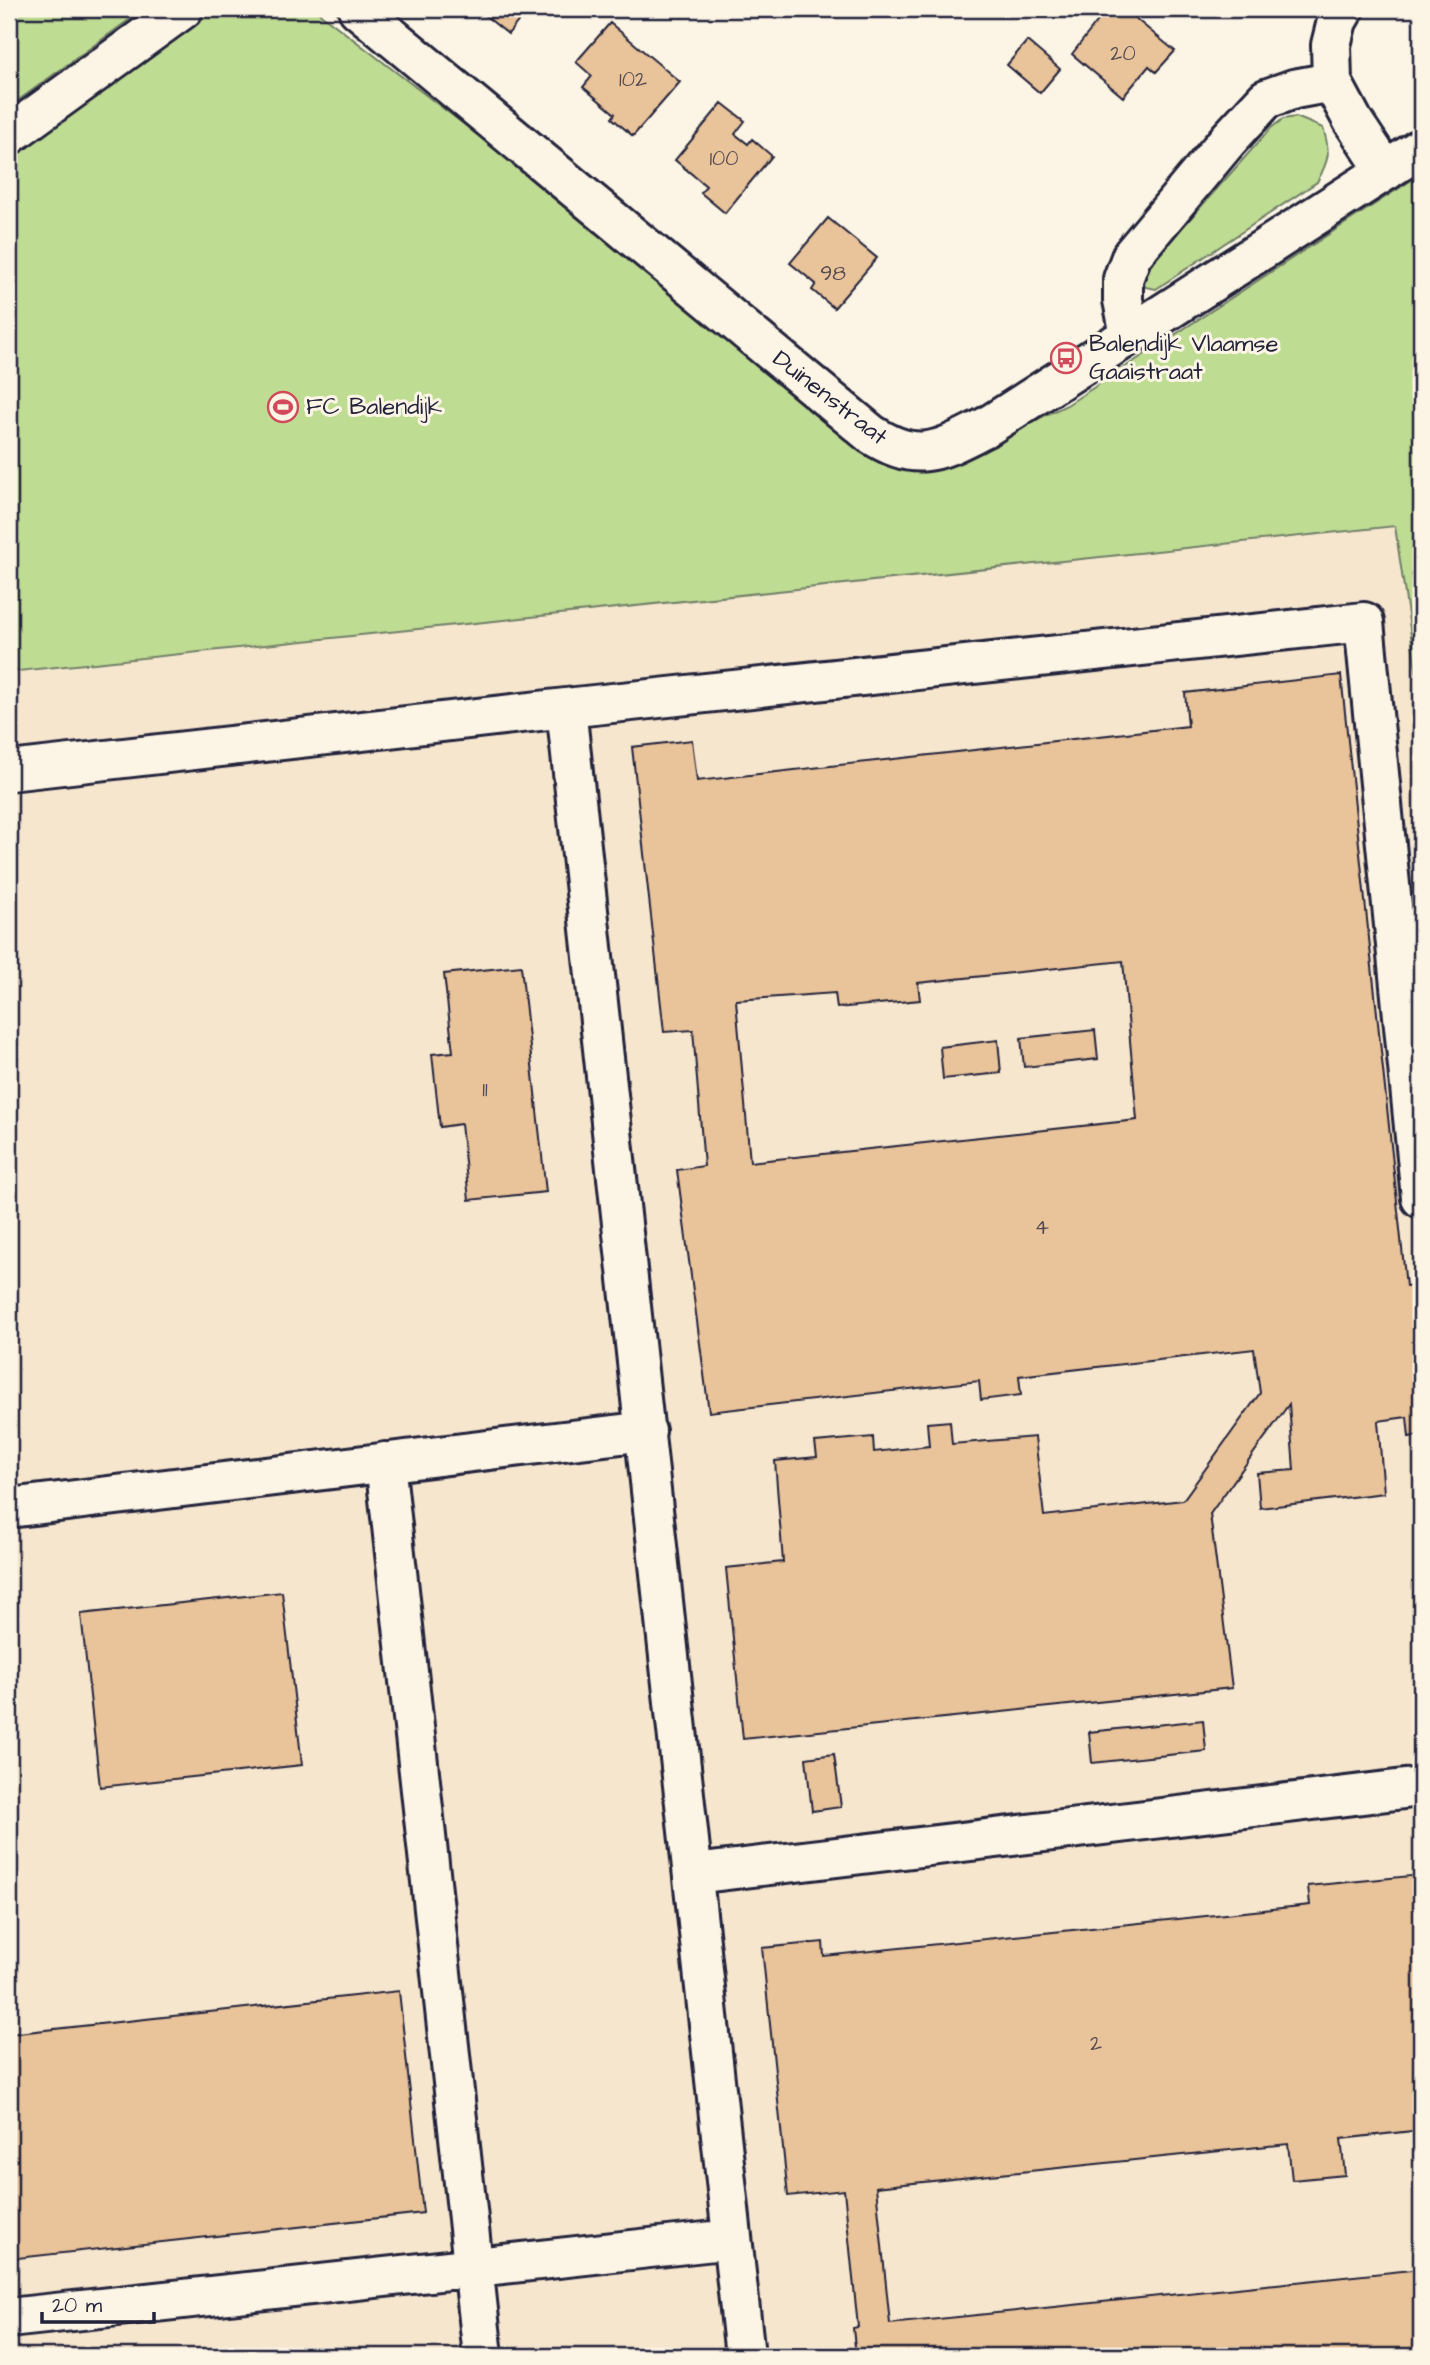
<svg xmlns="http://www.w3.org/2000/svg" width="1430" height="2365" viewBox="0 0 1430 2365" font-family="'Architects Daughter',sans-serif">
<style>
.built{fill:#f6e6ce}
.green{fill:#bfdc93;stroke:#707f67;stroke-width:2}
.building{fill:#e9c399;stroke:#22223b;stroke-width:2;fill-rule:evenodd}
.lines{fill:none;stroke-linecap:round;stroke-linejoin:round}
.minor-casing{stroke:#22223b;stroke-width:44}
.minor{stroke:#fcf5e5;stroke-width:38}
.labels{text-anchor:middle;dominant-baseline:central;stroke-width:6;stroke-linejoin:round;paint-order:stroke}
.number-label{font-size:21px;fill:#544a52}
.poi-label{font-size:24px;fill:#22223b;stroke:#fcf5e5;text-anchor:start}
.street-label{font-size:24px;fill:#22223b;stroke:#fcf5e5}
</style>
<rect width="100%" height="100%" fill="#fcf5e5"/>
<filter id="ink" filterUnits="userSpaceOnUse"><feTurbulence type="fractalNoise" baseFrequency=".0143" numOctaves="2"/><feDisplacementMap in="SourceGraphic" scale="14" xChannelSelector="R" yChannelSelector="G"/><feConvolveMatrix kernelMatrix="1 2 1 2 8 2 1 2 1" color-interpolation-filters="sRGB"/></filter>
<g filter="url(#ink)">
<path class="built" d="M1395,526L1421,704V2356H9V672Z"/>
<path class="green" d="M9,9H144L9,107Z
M204,9H314L548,189L882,465L935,469L1067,405L1421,174V704L1395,526L9,672V157Z
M1296,117L1323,128C1331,153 1329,160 1317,182L1156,289L1145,287L1143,278L1149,265L1271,128L1283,119Z"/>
<path class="building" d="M477,9H528L508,34Z
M1107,9H1124L1175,51L1156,72L1149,66L1123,97L1072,54Z
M610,23L680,82L633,136L612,118L615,114L583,87L592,76L576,62Z
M1027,41L1060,69L1040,93L1007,65Z
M722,103L745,121L735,134L748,144L752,139L772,156L725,213L701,193L706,186L675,160Z
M828,218L877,258L834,308L812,290L816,284L790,263Z
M1341,675L1406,1286L1421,1285V1435L1409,1437L1407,1417L1378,1421L1384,1493L1260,1508L1257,1473L1294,1470L1289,1404L1210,1514L1232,1688L743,1739L726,1568L783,1562L775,1461L817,1457L815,1442L873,1437L874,1452L929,1446L927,1423L950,1421L952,1444L1035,1437L1044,1516L1183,1500L1260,1393L1254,1349L1019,1376L1021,1395L981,1400L979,1381L709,1412L677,1170L704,1166L693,1030L664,1032L632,747L692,740L697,781L1188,726L1185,693ZM1123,961L1137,1120L750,1162L736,1000L835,993L837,1008L920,1000L918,983Z
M521,966L546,1192L469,1200L461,1124L440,1127L432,1054L453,1052L444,974Z
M1095,1030L1098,1059L1024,1067L1021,1038Z
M998,1040L1001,1073L943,1079L940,1047Z
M282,1592L302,1765L100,1787L81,1614Z
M1203,1720L1206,1751L1092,1763L1089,1732Z
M834,1754L841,1807L812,1811L806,1758Z
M1421,1875V2130L1341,2139L1345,2175L1292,2180L1288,2144L876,2187L890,2324L1421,2269V2356H856L853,2328L858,2327L844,2190L788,2196L762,1948L823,1942L824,1956L1310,1905L1308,1886Z
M399,1991L423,2213L9,2259V2034Z"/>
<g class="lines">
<g class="minor-casing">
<path id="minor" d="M358,9L871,434C920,466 941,449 988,426L1421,148
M1344,9L1337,21L1331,45L1332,82L1353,121L1386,171
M9,135L183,9
M1130,335L1123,300V279L1132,255L1228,140L1266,99L1294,89L1332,82
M566,708L745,2356
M9,771L566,708L1364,622L1421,1198
M385,1462L483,2356
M9,1508L646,1431
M694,1874L1421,1787
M9,2318L732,2239"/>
</g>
<use href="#minor" class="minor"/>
</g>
</g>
<defs>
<g id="bus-ring" transform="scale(1.575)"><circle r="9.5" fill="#fcf5e5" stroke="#d1495b" stroke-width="1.5"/><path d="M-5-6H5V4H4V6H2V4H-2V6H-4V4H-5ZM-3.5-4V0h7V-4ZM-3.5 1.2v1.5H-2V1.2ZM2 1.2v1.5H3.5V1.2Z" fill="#d1495b"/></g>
<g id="stadium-ring" transform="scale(1.575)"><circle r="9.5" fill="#fcf5e5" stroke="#d1495b" stroke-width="1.5"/><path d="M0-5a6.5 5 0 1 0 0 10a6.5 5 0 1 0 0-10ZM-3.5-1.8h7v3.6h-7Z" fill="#d1495b"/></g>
</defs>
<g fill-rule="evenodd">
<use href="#bus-ring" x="1066" y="358"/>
<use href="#stadium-ring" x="283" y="407"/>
</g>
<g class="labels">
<g class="number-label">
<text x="1123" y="53">20</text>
<text x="633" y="79">102</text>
<text x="724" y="158">100</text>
<text x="833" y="273">98</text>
<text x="485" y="1089">11</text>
<text x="1042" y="1227">4</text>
<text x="1096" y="2043">2</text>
</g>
<g class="poi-label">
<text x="1089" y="344">Balendijk Vlaamse<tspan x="1089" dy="28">Gaaistraat</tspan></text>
<text x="306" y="407">FC Balendijk</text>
</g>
<g class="street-label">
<text transform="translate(830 398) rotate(38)">Duinenstraat</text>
</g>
</g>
<rect width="1430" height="2365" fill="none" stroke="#fcf5e5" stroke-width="35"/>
<rect x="18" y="18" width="1395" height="2330" fill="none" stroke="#22223b" stroke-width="2.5" filter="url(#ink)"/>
<path d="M42 2312v10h112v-10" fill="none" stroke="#22223b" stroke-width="3.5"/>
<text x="52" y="2312" font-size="21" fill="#22223b" stroke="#fcf5e5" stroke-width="5" paint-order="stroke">20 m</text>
</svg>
